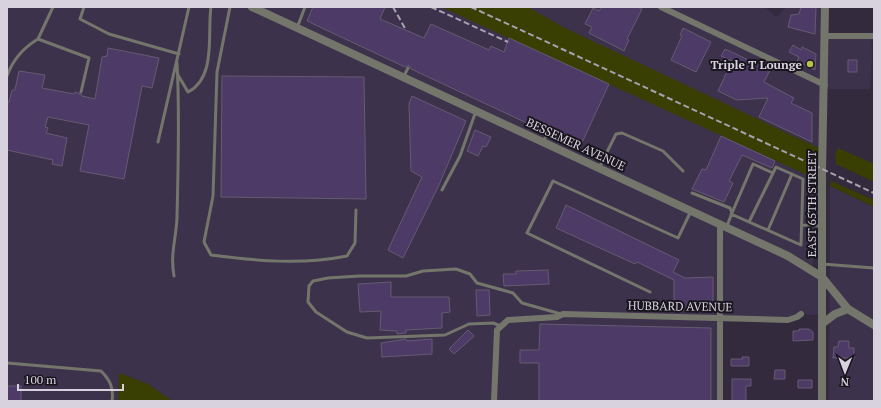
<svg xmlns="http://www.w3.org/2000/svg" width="881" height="408" viewBox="0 0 881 408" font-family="'PT Serif',serif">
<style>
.built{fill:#3d324c}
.green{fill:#393e02}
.building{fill:#4e3a66;stroke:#645b71}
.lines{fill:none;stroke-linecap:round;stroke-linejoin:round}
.service{stroke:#74766b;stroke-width:3}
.minor{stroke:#74766b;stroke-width:6}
.tertiary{stroke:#74766b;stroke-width:8}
.rail{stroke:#a7a1af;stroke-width:2;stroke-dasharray:6 3;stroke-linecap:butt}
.poi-dot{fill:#b6c249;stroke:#19151e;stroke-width:1.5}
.labels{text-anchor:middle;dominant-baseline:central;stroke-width:4;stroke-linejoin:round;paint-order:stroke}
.poi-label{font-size:12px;font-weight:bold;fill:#d7d2de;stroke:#19151e;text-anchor:end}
.street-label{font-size:12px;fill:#d7d2de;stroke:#19151e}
</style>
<rect width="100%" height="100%" fill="#332a3e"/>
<path class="built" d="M7,7H765L777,17L786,7H825V36H871L872,53L870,89H825L823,169L812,270L822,277L823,315L801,314L797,317L721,318L720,401H172L148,384L119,373L118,401H7Z
M830,186L874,207V401H829Z"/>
<path class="green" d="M441,7H528L563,27L823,150L822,182Z
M838,148L874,164V182L836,164L835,155Z
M831,181L874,200V207L830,186Z
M119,373L148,384L172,401H118Z"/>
<path class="building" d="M313,7H385L380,19L424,38L431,24L489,50L491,46L504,52L509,38L609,84L580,147L550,133L548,129L544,131L411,69L409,65L405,67L307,21Z
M602,7H638L642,9L627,39L629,40L624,51L589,33L592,27L585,24L593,8L599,11Z
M801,7H816L815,34L788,27L791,15L799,14Z
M683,28L711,42L696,72L671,60L682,36L680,35Z
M793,45L801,50L802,47L816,54L815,70L797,61L799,57L789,52Z
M108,48L159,58L152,88L142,86L124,179L80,171L89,125L48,117L45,127L48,128L46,133L67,138L62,166L52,164L53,160L7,150V102H9L12,90H15L19,71L45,75L42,88L74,94L75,92L82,95V96L95,99L102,57L107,56Z
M725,49L770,70L764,82L794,98L791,103L812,113V142L759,117L768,98L737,100L718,91L732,61L721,56Z
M848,60H857V72H848Z
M222,76L364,77L366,199L221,197Z
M412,96L466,121L439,185L403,258L388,250L422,177L411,171L409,104Z
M475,130L491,137L486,147L483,146L478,156L467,151Z
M721,136L775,161L772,168L742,155L729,181L733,183L724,202L692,189L702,169L706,170Z
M566,205L679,260L673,272L685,278L713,277V311L674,310V280L637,262L635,264L556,228Z
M548,270L549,284L504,286L503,274H516V271Z
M391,282V297H449L450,312L442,313V328L406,330V333L397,334V331L380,330L381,311L360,312L358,284Z
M476,290H489L490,315L477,316Z
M540,324L711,328V401H539V363H520V350H539Z
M799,329H809L813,332V340L793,341V331H799Z
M468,330L474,336L454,354L449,349Z
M406,339L407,341L432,339V354L382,357L381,343Z
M839,341H849V348H854V358H833L834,347H838Z
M742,357H749V366H731V359H743Z
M775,370H785V379H774Z
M732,379H751V386H746V401H732Z
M798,380H812V388H798Z
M7,386H21V401H7Z"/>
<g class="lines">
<path class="service" d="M53,7L38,39L89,58L81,92
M84,7L80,19L109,34L179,54
M230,7L217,72L213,196L204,242L211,255C257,261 302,265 347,256L355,243L356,210
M297,28L305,7
M178,75L188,92C217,77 207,33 211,7
M7,76C13,59 23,48 38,39
M404,76L408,68
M544,141L547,132
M158,142L189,7
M599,168L616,134L622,133L663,151L683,171
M442,190L460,156L476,111
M692,193L730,208L732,213L727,226
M732,213L753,164L773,173
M731,214L801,245L803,179L776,167L749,222
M802,225L822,226
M768,230L792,174
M822,264L874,268
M174,276C170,254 176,240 177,218C178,167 180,115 177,63
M650,292L527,233L553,181L678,238L691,211
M501,326L493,323L469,324L445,335L367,338L347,332L316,312L308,302L309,286L313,281L328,278L359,276H406L423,271L456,269L470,274L477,283L513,293L522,303L561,314
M7,363L101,371C110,380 114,388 112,401"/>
<path class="minor" d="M661,7L825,85
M825,36H874
M494,401L497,330L508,320L557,317L563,314L788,320L797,317L801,314
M720,401V225"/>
<path class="tertiary" d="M252,7L788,256L822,277L848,309L874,325
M823,323L835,314L848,309
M822,401V174L825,7"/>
<path class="rail" d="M393,7L406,30
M431,7L508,42
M471,7L874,193"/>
</g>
<circle class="poi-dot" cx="810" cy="64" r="4"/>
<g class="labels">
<g class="poi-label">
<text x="802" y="64">Triple T Lounge</text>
</g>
<g class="street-label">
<text transform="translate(576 144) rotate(25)">BESSEMER AVENUE</text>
<text transform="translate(811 204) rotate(-90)">EAST 65TH STREET</text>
<text transform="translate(680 306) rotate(1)">HUBBARD AVENUE</text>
</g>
</g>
<rect width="881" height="408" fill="none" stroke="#d7d2de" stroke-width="16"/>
<g transform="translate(845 372) rotate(181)" stroke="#19151e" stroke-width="3" paint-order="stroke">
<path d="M0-3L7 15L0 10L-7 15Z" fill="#d7d2de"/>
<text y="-6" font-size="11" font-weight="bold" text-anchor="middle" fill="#d7d2de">N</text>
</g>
<path d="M18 384v6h105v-6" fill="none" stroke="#d7d2de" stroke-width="2"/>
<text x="24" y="384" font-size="12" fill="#d7d2de" stroke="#19151e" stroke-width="3" paint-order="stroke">100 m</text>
</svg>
